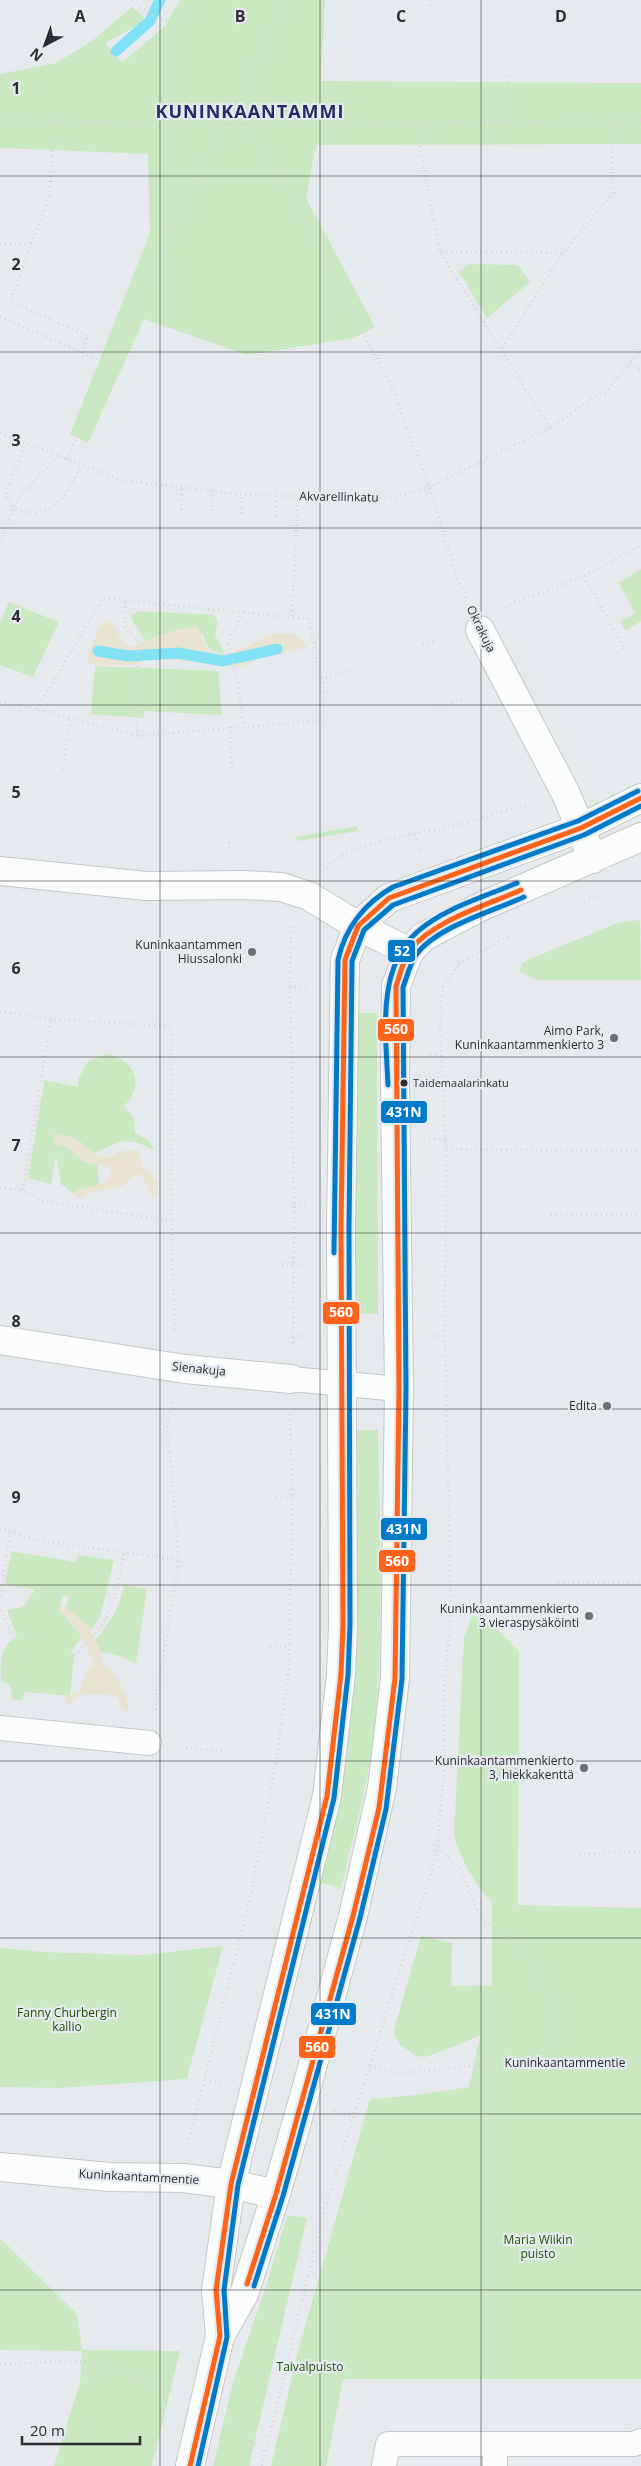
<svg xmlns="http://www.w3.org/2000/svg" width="641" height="2466" font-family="'Open Sans',sans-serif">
<rect width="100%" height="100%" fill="#e7eaed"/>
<!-- green -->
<path fill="#cae9c3" d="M180,0H325L321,81L641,83V144L316,145L306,198L375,327L354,338L247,355L144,319L88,443L70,434L150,233L148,154L0,148V74L56,63L92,41L132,7L144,17L140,24L105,43L122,63L165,26Z
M469,264L518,265L530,282L487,318L459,272Z
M641,569V621L626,631L620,622L635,613L619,583Z
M9,602L59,622L33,677L0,665V623Z
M138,611L213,615L218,620L215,635L225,654C210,651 207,649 203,634L160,635L146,642L132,620V615Z
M95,666L218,671L222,715L145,711L144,718L91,714Z
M357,826L358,831L297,841L296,837Z
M640,920L641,980H538L519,972L523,962L620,922Z
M355,1013H377L378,1314H354Z
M107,1054C136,1060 145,1085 124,1106L134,1118L135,1133L148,1140L155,1151C129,1136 119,1140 94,1154L82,1143L71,1137L58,1144C77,1148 74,1160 97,1164L99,1185L78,1190L74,1194L61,1184L56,1155L51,1184L28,1178L44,1080L78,1087L79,1077L89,1060Z
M355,1430H378C380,1529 384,1627 375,1725C369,1780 354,1835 341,1888L318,1882L338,1804L353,1697Z
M11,1551L76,1562L78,1555L114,1560L100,1617L91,1630L66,1606L69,1597L62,1596L60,1610L82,1637L71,1652L74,1655L70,1696L25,1692L22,1700L12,1699L10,1685L1,1680C0,1662 0,1646 17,1637L7,1610L23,1607L35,1590L5,1584Z
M124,1585L147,1589L136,1664L120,1656L100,1652L95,1640C110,1623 120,1607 124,1585Z
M472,1616L486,1618L519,1651L518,1905L641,1908V2379H343L326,2466H271L298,2351L369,2102L372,2099L415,2095L469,2087L480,2036L426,2057L416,2056L400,2045L395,2037L394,2030L421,1936L452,1943L451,1986L492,1985V1903C474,1883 461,1861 454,1835L464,1638Z
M223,1946L187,2079L61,2088L0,2087V1948L44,1952L142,1955Z
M287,2215L307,2218L249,2466H213L233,2382L267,2283Z
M0,2238L77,2314L82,2350L180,2351L152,2466H54L80,2382L82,2351L0,2350Z"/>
<!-- sand -->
<path fill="#e9e4d2" d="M107,620C118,626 119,642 130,647C154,640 172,627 197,627C203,634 203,646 210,651C227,663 254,640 271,635C278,633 287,634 294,633L308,647L258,659L242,667L152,658L132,665H95L86,661L99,627Z
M54,1134L71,1137L82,1143L94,1154L110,1158C118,1150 129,1149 140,1152L141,1165L158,1182V1192L153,1199L142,1175L137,1174L123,1186L92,1192L77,1199L74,1194L78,1190L108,1182C111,1176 113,1172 109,1166L83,1162L72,1149L53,1143Z
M61,1605L66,1606L91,1630L104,1664L114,1674L126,1695L129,1712L122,1710L117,1697C101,1694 79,1689 70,1705L66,1704V1696L79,1692L86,1672L94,1665L82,1637L60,1609Z"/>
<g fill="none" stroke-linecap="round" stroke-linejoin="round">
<!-- stream -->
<path stroke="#82e2f5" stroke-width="11" d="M116,51L150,21L160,0
M98,651L128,656L178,653L223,661L277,649"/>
<defs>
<path id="service" d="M291,1379L399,1389
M0,1728L149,1743
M495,2446V2466
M384,2466L388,2444H634L641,2441"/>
<path id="pedestrian" d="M0,1340L185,1369L291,1379"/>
<path id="minor" d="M480,630L566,794L593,859
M0,871L146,886L243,885L281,887L309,896L358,926L409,952"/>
<path id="tertiary" d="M0,2167L110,2177L183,2178L231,2184L276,2194
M220,2336L216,2290L231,2184L327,1796L341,1674L343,1625L341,1228L345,960L358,926L389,898L581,828L641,798
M190,2466L220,2336L244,2294L276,2194L306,2090L353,1916L382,1788L395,1678L399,1389L395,1085L396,986L409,952L423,937L478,908L641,837"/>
</defs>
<!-- service casing -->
<use href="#service" stroke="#c5c7c9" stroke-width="26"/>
<!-- pedestrian casing -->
<use href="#pedestrian" stroke="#c5c7c9" stroke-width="30"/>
<!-- minor casing -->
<use href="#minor" stroke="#c5c7c9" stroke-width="30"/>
<!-- tertiary casing -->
<use href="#tertiary" stroke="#c5c7c9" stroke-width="30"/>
<!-- path -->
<path stroke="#d5d6d7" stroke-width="3" stroke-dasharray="1 4" stroke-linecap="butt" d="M132,0C157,18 171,35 190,0
M429,6L433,0
M0,120L243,124L641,120
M53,121L50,194L10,301L88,336L81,353
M419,121L418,139L440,252L501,350
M509,122V73
M243,124L310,231L392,388L429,487L458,580L467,600
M0,244H31
M441,252L562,253
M0,317L112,365
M630,364L641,371
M550,428L501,350L563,253L613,193L612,122
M0,433L121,480L236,494L377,499L400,496L429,487L550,428L593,398L607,391L641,349
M57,456L18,499L14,508C21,509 31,514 37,513C61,509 73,483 81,465
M67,459L200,168L243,88L283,0
M181,510L182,488
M211,511L213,492
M242,513V495
M276,517L277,496
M0,543L14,508L5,496L25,444
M584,576L624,648L613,656
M506,608L514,603L584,576L641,545
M243,612L228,644L236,673L244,726
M292,616L298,497
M423,645L447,636
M321,679L356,668
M0,702L37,709L137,736L138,641L125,629V600
M437,708L464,699
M37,709L103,598L309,619L321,679L325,720L137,736
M230,727L232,776
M63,770L70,719
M415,834L421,851
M229,842L230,852
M327,868C350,839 429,834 464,823C487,817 509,810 531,803
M584,902L601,895
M291,927L290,987L294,1206L293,1345
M459,964L516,932
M290,987H309
M0,1011L51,1019L171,1026V1221L175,1333
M430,1055H441
M429,1139H446
M446,1149L641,1151
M0,1188L23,1190L44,1201L171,1221
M23,1190L51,1019
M294,1206L307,1205
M551,1215L641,1214
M277,1264L306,1265
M292,1336H306
M433,1336H445
M276,1498L292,1496
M0,1529L42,1541L179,1560
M558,1583L641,1582
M0,1601L10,1533
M0,1610L14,1639
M270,1647L289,1648
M74,1655C113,1621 115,1601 124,1553
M155,1710L179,1560L167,1421L174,1403
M181,1747L225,1752
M438,1847L463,1873L470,1895L484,1922L496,1928L523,1954L549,2007L562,2061
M579,1854L641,1852
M370,2067L403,2073L512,2062L641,2064
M205,2079L222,2083
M334,2111L355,2116
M188,2144L251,1894L277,1756L289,1669L292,1496L290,1414
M0,2364L86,2361L173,2390
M235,2428L265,2453
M262,2466L325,2207L436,1856L444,1771L445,1681L451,1614L445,1336L446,1149L440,1019L443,986L459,964L458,958"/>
<!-- service -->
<use href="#service" stroke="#fbfcfc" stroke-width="24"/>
<!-- pedestrian -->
<use href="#pedestrian" stroke="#fbfcfc" stroke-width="28"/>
<!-- minor -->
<use href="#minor" stroke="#fbfcfc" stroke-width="28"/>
<!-- tertiary -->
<use href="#tertiary" stroke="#fbfcfc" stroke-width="28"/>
<defs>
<path id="bus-1" d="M247,2284L276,2194L353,1916L379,1808L395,1678L399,1389L396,986C400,975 403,960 410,950C434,920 487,905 521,890
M190,2466L220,2336L216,2290L231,2184L327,1796L341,1674L343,1625L341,1228L345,960L358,926L389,898L581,828L641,798"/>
<path id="bus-2" d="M254,2286L283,2196L360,1918L386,1809L402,1679L406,1389L403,987C407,977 410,964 416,955C436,927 493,911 524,897
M198,2466L227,2337L224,2290L238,2185L334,1798L348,1675L350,1625L349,1228L352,961L364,930L393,905L584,835L641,806"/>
<path id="bus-3" d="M388,1085C386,1035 376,969 417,932C444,908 484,897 517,883
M334,1253L338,960C345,928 365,903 393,887L578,821L638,791"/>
</defs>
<!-- bus-1 casing -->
<use href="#bus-1" stroke="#e4eaf0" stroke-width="9"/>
<!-- bus-2 casing -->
<use href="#bus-2" stroke="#e4eaf0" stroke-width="9"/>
<!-- bus-3 casing -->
<use href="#bus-3" stroke="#e4eaf0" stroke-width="9"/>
<!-- bus-1 -->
<use href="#bus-1" stroke="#ff6319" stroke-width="5"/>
<!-- bus-2 -->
<use href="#bus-2" stroke="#007ac9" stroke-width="5"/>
<!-- bus-3 -->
<use href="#bus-3" stroke="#007ac9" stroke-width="5"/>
</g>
<!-- grid -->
<path fill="none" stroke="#2b2d2f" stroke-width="1" stroke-opacity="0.55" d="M160,0V2466M320,0V2466M481,0V2466M0,176H641M0,352H641M0,528H641M0,705H641M0,881H641M0,1057H641M0,1233H641M0,1409H641M0,1585H641M0,1761H641M0,1938H641M0,2114H641M0,2290H641"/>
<!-- markers -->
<g fill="#6d6f72" stroke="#e4eaf0" stroke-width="2">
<circle cx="252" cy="952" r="5"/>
<circle cx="614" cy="1038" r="5"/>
<circle cx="607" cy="1406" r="5"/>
<circle cx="589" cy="1616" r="5"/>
<circle cx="584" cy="1768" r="5"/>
</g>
<circle fill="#2b2d2f" stroke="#e4eaf0" stroke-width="2" cx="404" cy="1083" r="4.5"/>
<g text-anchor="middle" stroke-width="4.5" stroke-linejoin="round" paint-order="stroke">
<!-- bus labels -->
<g font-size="11" fill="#2b2d2f" stroke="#e4eaf0" text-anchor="start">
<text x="413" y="1087">Taidemaalarinkatu</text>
</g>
<!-- street labels -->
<g font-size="12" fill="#2b2d2f" stroke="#e4eaf0">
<text transform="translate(339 497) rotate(1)" y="4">Akvarellinkatu</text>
<text transform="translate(481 629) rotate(64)" y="4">Okrakuja</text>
<text transform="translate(199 1369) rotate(6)" y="4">Sienakuja</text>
<text x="565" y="2067">Kuninkaantammentie</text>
<text transform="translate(139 2177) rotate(3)" y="4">Kuninkaantammentie</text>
</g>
<!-- poi labels -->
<g font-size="12" fill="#2b2d2f" stroke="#e4eaf0" text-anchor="end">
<text x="242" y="949">Kuninkaantammen<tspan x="242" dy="14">Hiussalonki</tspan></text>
<text x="604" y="1035">Aimo Park,<tspan x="604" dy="14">Kuninkaantammenkierto 3</tspan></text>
<text x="597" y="1410">Edita</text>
<text x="579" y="1613">Kuninkaantammenkierto<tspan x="579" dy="14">3 vieraspysäköinti</tspan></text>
<text x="574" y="1765">Kuninkaantammenkierto<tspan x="574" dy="14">3, hiekkakenttä</tspan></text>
</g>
<!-- park labels -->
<g font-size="12" fill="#1d5300" stroke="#e4eaf0">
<text x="67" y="2017">Fanny Churbergin<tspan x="67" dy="14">kallio</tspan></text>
<text x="538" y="2244">Maria Wiikin<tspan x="538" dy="14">puisto</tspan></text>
<text x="310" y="2371">Taivalpuisto</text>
</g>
<!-- district labels -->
<g font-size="18" font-weight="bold" letter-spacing="1" fill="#262c65" stroke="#e4eaf0">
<text x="250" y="118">KUNINKAANTAMMI</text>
</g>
</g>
<g font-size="16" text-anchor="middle" font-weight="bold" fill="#2b2d2f" stroke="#e4eaf0" stroke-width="4.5" stroke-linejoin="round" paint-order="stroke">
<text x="80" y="22">A</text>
<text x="240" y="22">B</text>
<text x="401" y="22">C</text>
<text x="561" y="22">D</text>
<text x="16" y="94">1</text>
<text x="16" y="270">2</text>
<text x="16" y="446">3</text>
<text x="16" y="622">4</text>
<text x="16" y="798">5</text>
<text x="16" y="974">6</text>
<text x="16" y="1151">7</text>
<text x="16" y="1327">8</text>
<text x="16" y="1503">9</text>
</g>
<g stroke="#e4eaf0" stroke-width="2">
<rect x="387" y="939" width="29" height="24" rx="5" fill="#007ac9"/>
<rect x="377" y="1018" width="38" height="24" rx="5" fill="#ff6319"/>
<rect x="380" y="1100" width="48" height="24" rx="5" fill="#007ac9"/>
<rect x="322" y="1301" width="38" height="24" rx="5" fill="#ff6319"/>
<rect x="380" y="1517" width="48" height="24" rx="5" fill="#007ac9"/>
<rect x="378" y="1549" width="38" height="24" rx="5" fill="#ff6319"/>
<rect x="310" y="2002" width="47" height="24" rx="5" fill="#007ac9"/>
<rect x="298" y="2035" width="38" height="24" rx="5" fill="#ff6319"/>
</g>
<g font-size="14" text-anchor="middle" font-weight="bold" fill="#fff">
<text x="402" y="956">52</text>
<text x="396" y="1034">560</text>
<text x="404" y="1117">431N</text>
<text x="341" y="1317">560</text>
<text x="404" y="1534">431N</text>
<text x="397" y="1566">560</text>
<text x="333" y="2019">431N</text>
<text x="317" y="2052">560</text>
</g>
<!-- north arrow -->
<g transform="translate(45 45) rotate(221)" stroke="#e4eaf0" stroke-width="4" paint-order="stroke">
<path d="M0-4L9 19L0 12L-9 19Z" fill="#2b2d2f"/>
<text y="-8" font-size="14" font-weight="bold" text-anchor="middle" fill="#2b2d2f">N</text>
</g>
<!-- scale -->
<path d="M22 2436v8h118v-8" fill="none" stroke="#2b2d2f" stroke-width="2.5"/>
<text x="30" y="2436" font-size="15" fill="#2b2d2f" stroke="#e4eaf0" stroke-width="4" paint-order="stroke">20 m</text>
</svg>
